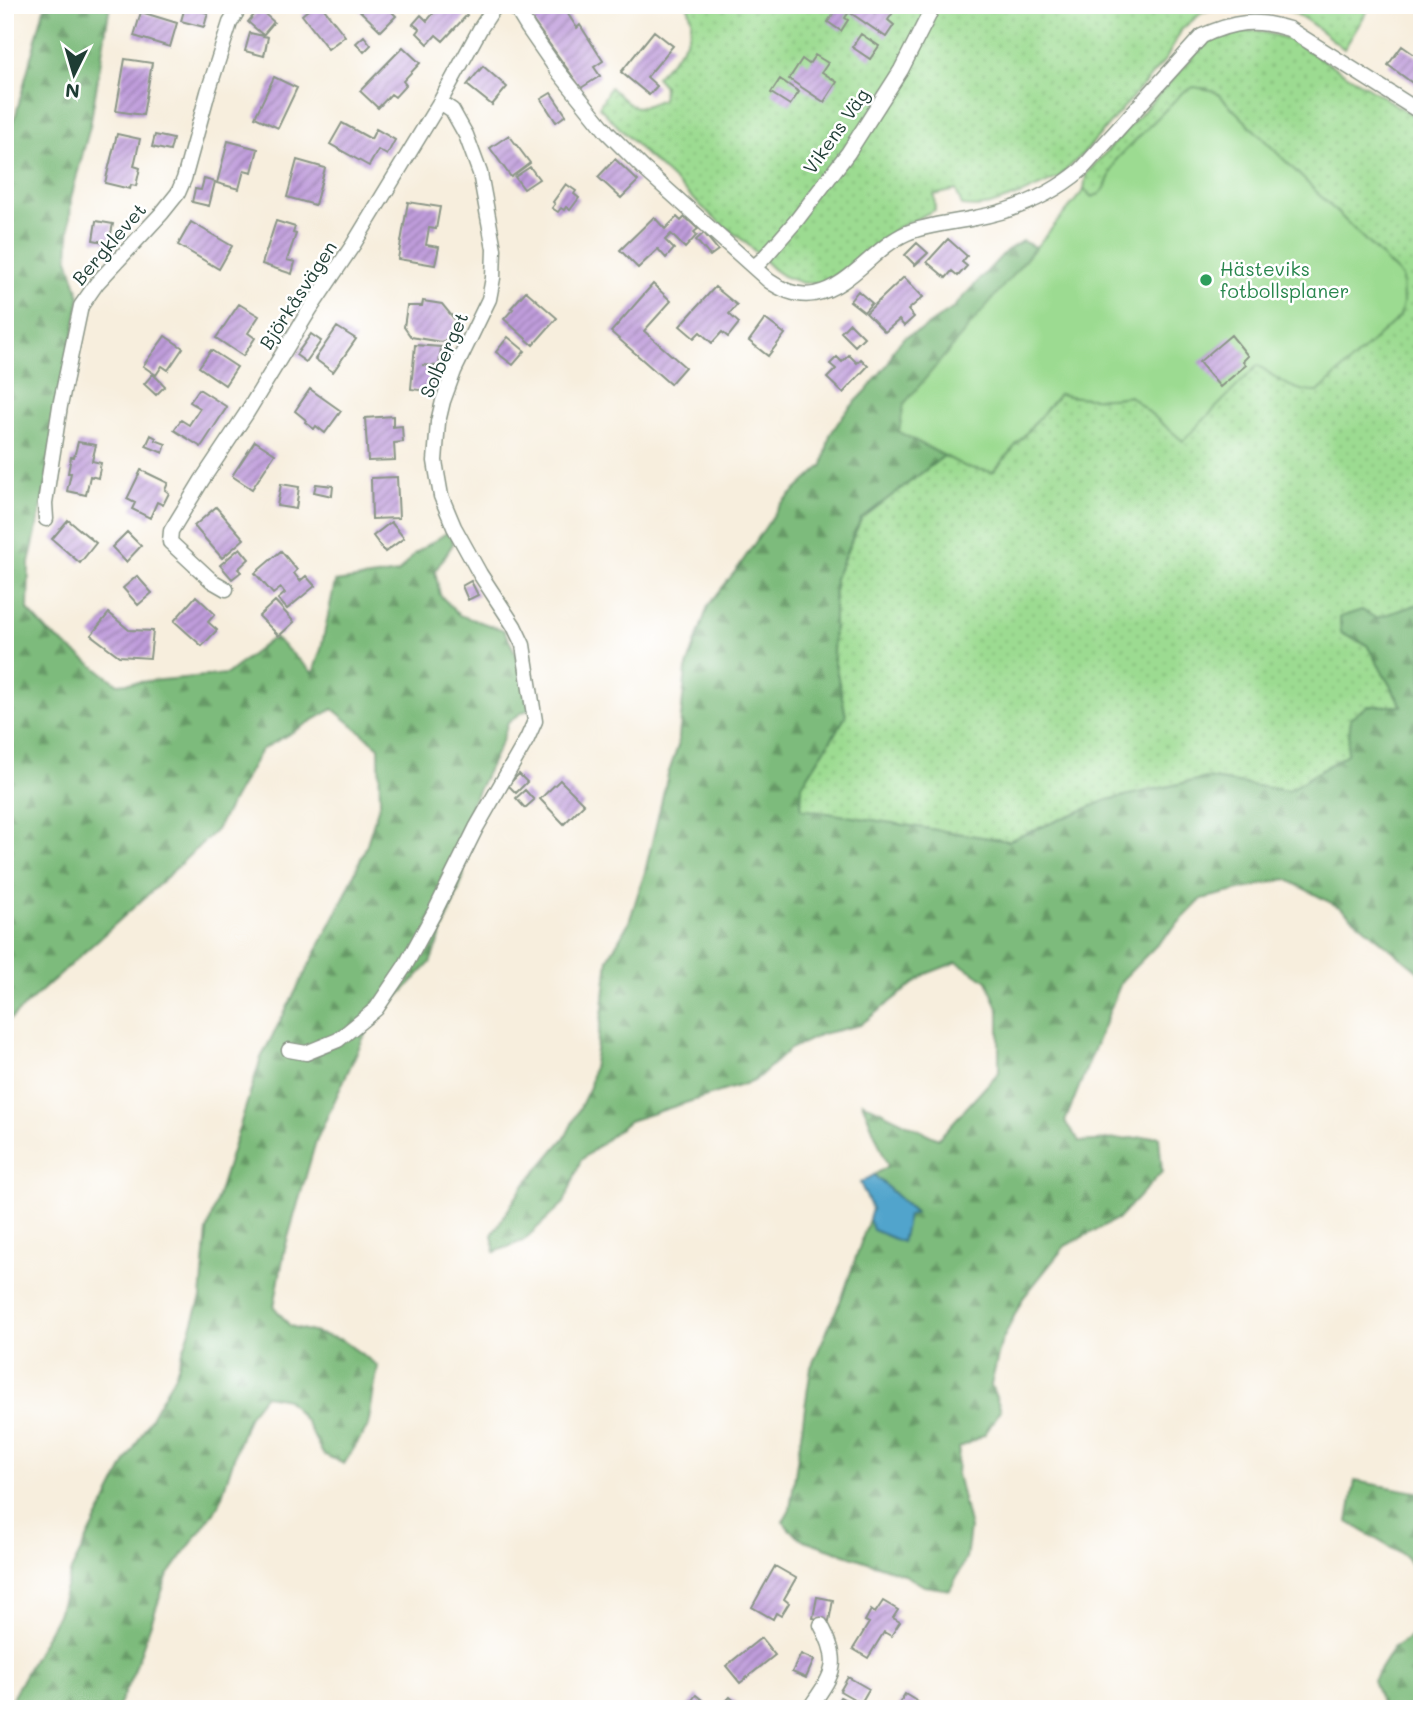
<svg xmlns="http://www.w3.org/2000/svg" width="1427" height="1714" font-family="Mali,sans-serif">
<defs>
<pattern id="grass-dots" width="8" height="8" patternUnits="userSpaceOnUse" patternTransform="scale(1.75)"><rect width="8" height="8" fill="#9cdb91"/><path d="M2 2h.1M6 6h.1" fill="none" stroke="#86bd7e" stroke-width="1.8" stroke-linecap="round"/></pattern>
<pattern id="forest-firs" width="22" height="20" patternUnits="userSpaceOnUse" patternTransform="scale(1.75)"><rect width="22" height="20" fill="#7dbb7b"/><path d="M5 1l3.5 6h-7zM16 11l3.5 6h-7z" fill="#696"/></pattern>
<pattern id="building-hatch" width="6" height="6" patternUnits="userSpaceOnUse" patternTransform="scale(1.75)"><rect width="6" height="6" fill="#bf9cdb"/><path d="M-1 1l2-2M0 6l6-6M5 7l2-2" fill="none" stroke="#9b80b2"/></pattern>
</defs>
<rect width="100%" height="100%" fill="#fff"/>
<filter id="ink" filterUnits="userSpaceOnUse"><feTurbulence type="fractalNoise" baseFrequency=".0143" numOctaves="2"/><feDisplacementMap in="SourceGraphic" scale="14" xChannelSelector="R" yChannelSelector="G"/><feConvolveMatrix kernelMatrix="1 2 1 2 8 2 1 2 1" color-interpolation-filters="sRGB"/></filter>
<filter id="wash" filterUnits="userSpaceOnUse"><feTurbulence type="fractalNoise" baseFrequency=".00686" numOctaves="4" result="noise"/><feDisplacementMap in="SourceGraphic" scale="28" xChannelSelector="R" yChannelSelector="G"/><feGaussianBlur stdDeviation="1.57" result="paint"/><feColorMatrix in="noise" values="0 0 0 0 0 0 0 0 0 0 0 0 0 0 0 0 0 1.4 0 .05"/><feComposite in="paint" operator="in"/></filter>
<g filter="url(#wash)">
<rect width="100%" height="100%" fill="#f7eedd"/>
<!-- grass -->
<path fill="url(#grass-dots)" stroke="#5e8c62" stroke-width="2" d="M687,5H1250L1219,8L1203,12L1182,29L1166,59L1083,154L1058,178L1022,194L990,205L976,207L962,206L956,190L934,195L935,210L895,229L846,269L820,283H802L783,276L773,269L745,242L714,218L642,151L599,107L610,87C633,108 633,113 662,99L664,86L656,77C674,57 702,34 687,5Z
M1268,5H1371L1344,49C1320,31 1298,8 1268,5Z
M1246,31H1259L1289,39L1422,121V603L1376,619L1362,610L1340,618L1341,633L1367,645L1402,706H1368L1347,754L1288,791L1206,778L1107,800L1008,841L800,809L802,785L846,716L833,654L835,578L861,519L944,456L967,467L993,472L1059,394C1083,399 1105,400 1130,396L1183,441L1258,364L1281,382L1402,277L1217,93C1205,86 1195,87 1183,92L1116,160L1105,188L1100,194L1092,197L1084,190L1086,174L1201,48C1215,36 1228,33 1246,31Z"/>
<!-- forest -->
<path fill="url(#forest-firs)" stroke="#4e7c58" stroke-width="2" d="M47,5H110L90,126L71,198L68,258L80,297L45,491L29,563L28,610L48,632L118,684L227,674L274,637L313,673L321,649L335,582L398,573L414,554L451,530L453,544L435,571L440,595L459,615L504,630L516,654L530,709L521,713L508,723L502,741L471,805L463,879L430,963L367,1030L316,1141L285,1248L274,1307L290,1326L342,1340L378,1366L368,1426L344,1464L323,1454L306,1422L287,1399L265,1395L249,1415L238,1445L219,1505L167,1577L134,1672L117,1709H6L58,1614L71,1571L125,1464L175,1375L201,1298L207,1231L261,1058L344,898L366,847L380,802L379,747L333,709L261,750L216,830L154,889L5,1024V137L16,114L44,9Z
M1022,241L1035,247L1007,283L899,432L944,456L861,519L835,578L833,654L846,716L802,785L801,809L1008,841L1107,800L1206,778L1288,791L1347,754L1351,717L1368,706H1402L1367,645L1341,633L1340,617L1362,610L1376,618L1422,603V975L1341,908L1286,879L1202,899L1122,980L1065,1122L1080,1142L1159,1136L1162,1172L1119,1218L1065,1246L1023,1298L1001,1343L991,1385L1001,1410L985,1434L959,1448L957,1474L970,1528L966,1559L950,1590L924,1586L903,1574L804,1540L789,1529L783,1521L790,1509L811,1367L843,1295L869,1219L874,1230L902,1241L908,1215L915,1212L874,1175L888,1166L862,1102L938,1139L999,1072V1011L987,981L957,962L926,974L860,1025L822,1034L790,1049L754,1081L629,1121L581,1160L564,1203L523,1241L495,1252L492,1235L522,1188L566,1136L590,1087L603,1008L608,959L629,922L645,872L668,774L678,746L686,670L708,606L740,565L781,504L823,465L830,435L844,414L866,391L889,362L893,351L904,337L921,330L952,309L1006,251Z
M1355,1481L1422,1493V1581L1406,1557L1348,1522Z
M1422,1629V1709H1383L1373,1680L1393,1648Z"/>
<!-- garden -->
<path fill="#9cdb91" stroke="#5e8c62" stroke-width="2" d="M1194,87L1211,90L1217,93L1402,277L1403,303L1400,316L1318,392C1294,393 1276,378 1258,365L1183,441L1130,396C1105,400 1083,399 1059,394L993,472L966,467L899,432L904,404L1084,190L1092,197L1100,194L1105,188L1116,160L1183,92Z"/>
<!-- water -->
<path fill="#51a4cc" stroke="#387080" stroke-width="2" d="M874,1175L915,1213L908,1215L902,1242L873,1230L869,1219L872,1209L860,1183Z"/>
<g id="blocks">
<!-- building -->
<path fill="url(#building-hatch)" d="M314,5H321L345,36L328,49L302,15Z
M354,5H385L396,16L381,31Z
M440,5H455L467,15L443,41L436,35L428,44L417,33L420,29L413,24L421,15L427,21Z
M525,5H562L577,28L580,25L603,61L594,67L600,76L581,88L523,7Z
M838,5H864L875,13L881,5H885L894,11L888,20L894,25L886,37L849,12L845,18L848,20L841,31L828,22Z
M185,7L208,13L204,27L181,21Z
M259,9L274,22L263,35L248,22Z
M141,12L177,23L170,47L134,36Z
M654,31L673,46L647,77L657,86L649,95L621,72Z
M250,33L268,37L264,56L245,51Z
M861,34L879,46L870,59L852,47Z
M364,36L371,45L364,52L356,43Z
M1402,46L1422,60V90L1388,65Z
M403,47L420,63L403,81L406,85L395,97L391,94L378,108L360,91Z
M815,55L828,63L822,72L837,82L824,102L789,79L802,59L809,64Z
M125,59L152,63L143,115L116,111Z
M483,66L507,87L492,105L467,85Z
M274,77L297,88L278,128L255,117Z
M780,79L799,92L790,105L771,93Z
M551,93L566,115L556,122L541,99Z
M342,123L371,139L376,129L395,140L387,155L378,150L369,166L330,144Z
M117,134L140,139L134,166L140,168L136,186L131,185L130,189L105,183Z
M155,135L173,139L170,151L152,147Z
M509,135L530,163L511,177L490,148Z
M228,141L258,149L252,172L244,170L239,189L217,183Z
M615,159L638,181L621,198L598,177Z
M297,160L325,168L315,205L287,197Z
M530,167L539,179L524,189L515,177Z
M204,179L215,182L209,206L192,202L195,189L201,190Z
M566,184L576,191L574,194L579,198L570,210L566,207L564,210L561,208L558,212L552,208L555,204L553,202Z
M408,202L440,207L436,229L429,228L426,245L439,247L435,265L398,259Z
M654,217L665,229L677,217L681,221L685,217L698,229L694,232L697,235L685,248L671,234L665,240L674,249L666,258L658,249L638,268L620,250Z
M96,221L113,224L109,243L93,240Z
M276,221L295,227L293,233L296,234L287,260L295,262L292,274L262,264Z
M191,222L232,246L219,269L178,245Z
M704,233L718,250L710,256L696,240Z
M948,239L967,256L962,262L967,266L958,276L952,271L946,278L927,262Z
M917,243L928,253L915,265L905,255Z
M904,277L923,297L908,310L914,317L904,326L899,320L885,332L866,313Z
M653,284L671,301L644,331L685,367L670,384L611,332Z
M715,287L737,305L729,314L739,323L728,337L722,332L712,343L700,332L694,338L680,326Z
M526,291L557,318L533,345L504,319L513,309L511,308Z
M858,291L872,303L864,312L850,301Z
M423,301L442,304L456,321L455,333L442,342L411,337L404,327L407,306H422Z
M239,304L259,316L248,333L255,338L243,356L216,338Z
M765,319L785,334L768,356L749,341Z
M850,323L864,337L855,346L841,332Z
M337,327L356,339L333,372L315,359Z
M311,334L321,341L306,362L296,355Z
M1231,335L1248,356L1243,361L1246,365L1220,387L1199,362Z
M165,336L183,348L168,370L162,366L156,375L143,366Z
M508,337L525,351L513,365L496,352Z
M415,345L441,347L439,366L422,365L437,367L434,392L411,389Z
M211,350L237,367L225,385L199,367Z
M849,355L857,363L861,359L868,366L843,393L827,378L836,369L830,364L837,357L842,362Z
M153,374L165,386L156,395L144,384Z
M199,389L227,407L201,447L174,430L181,420L189,425L200,408L190,402Z
M310,389L341,411L325,433L316,426L314,429L305,422L306,420L295,411Z
M393,416V427L402,426L403,442L394,443L395,460L368,461L365,418Z
M151,435L156,438L155,440L166,444L163,453L146,446Z
M255,441L275,454L252,489L232,476Z
M78,442L96,445L92,461L101,463L98,478L90,476L86,495L67,491L71,473H68L71,457H74Z
M141,470L168,483L165,490L169,493L163,505L157,502L150,518L132,509L135,503L127,499Z
M397,477L399,518L372,519L371,478Z
M281,484L299,487L296,509L277,506Z
M316,484L333,486L332,496L314,492Z
M216,507L244,539L222,558L194,526Z
M68,520L96,543L80,563L52,539Z
M391,522L404,538L385,552L373,536Z
M127,532L141,546L126,562L112,547Z
M240,548L249,559L238,569L241,572L232,579L220,565Z
M281,551L297,570L294,573L300,581L306,576L315,586L287,609L278,599L285,593L281,588L273,594L255,573Z
M137,576L152,593L138,605L123,588Z
M471,581L478,595L468,600L462,586Z
M196,596L215,614L208,622L217,630L202,646L174,621Z
M275,601L294,622L279,636L259,616Z
M109,613L129,630L153,631L150,658L119,656L91,635Z
M519,774L527,782L516,793L508,785Z
M560,780L584,804L564,824L540,799Z
M525,790L534,800L525,808L516,798Z
M775,1566L796,1578L784,1599L789,1603L781,1616L776,1613L773,1619L752,1607Z
M817,1597L833,1600L829,1621L813,1618Z
M883,1601L898,1610L893,1618L900,1622L891,1636L884,1632L868,1658L853,1649L869,1623L865,1621L871,1610L875,1613Z
M761,1638L775,1655L740,1683L726,1666Z
M801,1654L814,1660L806,1678L792,1672Z
M848,1677L869,1689L861,1703L840,1691Z
M905,1694L918,1702L914,1709H896Z
M696,1695L707,1704L704,1709H685Z
M730,1697L744,1709H719Z
M840,1697L862,1709H834Z"/>
</g>
</g>
<g filter="url(#ink)">
<use href="#blocks" fill-opacity="0" stroke="#8b9688" stroke-width="2"/>
<g fill="none" stroke-linecap="round" stroke-linejoin="round">
<defs>
<path id="street" d="M514,5L528,28L557,70L607,132L643,168L769,281C782,290 797,297 814,294C852,286 873,248 907,233C928,224 952,223 975,218C1013,211 1051,195 1081,170L1202,36C1233,22 1255,18 1289,29L1422,113
M754,267L762,260L796,221L848,153L901,70L934,5
M46,519L45,503L60,406L81,306L97,283L162,213L178,193L184,179L208,92L230,23L241,5
M226,589L212,581L170,542L171,531L202,480L246,414L310,309L353,245L440,102L480,29L491,12L497,5
M289,1050L306,1053L338,1040L376,1009L405,966L435,911L476,828L527,739L535,721L523,645L514,626L480,574L454,527L441,496L437,473L435,461L438,422L443,401L454,371L489,299L493,278L494,249L480,173L466,135L452,110L440,102
M809,1709C832,1675 843,1665 821,1625"/>
</defs>
<!-- street casing -->
<use href="#street" stroke="#8b9688" stroke-width="17"/>
<!-- street -->
<use href="#street" stroke="#fff" stroke-width="14"/>
</g>
</g>
<!-- markers -->
<circle fill="#2e9e5b" stroke="#fff" stroke-width="2.5" cx="1206" cy="280" r="7"/>
<g text-anchor="middle" stroke-width="5" stroke-linejoin="round" paint-order="stroke">
<!-- street labels -->
<g font-size="19" fill="#1f3d34" stroke="#fff">
<text transform="translate(836 131) rotate(-55)" y="7">Vikens Väg</text>
<text transform="translate(109 244) rotate(-49)" y="7">Bergklevet</text>
<text transform="translate(298 295) rotate(-57)" y="7">Björkåsvägen</text>
<text transform="translate(444 355) rotate(-66)" y="7">Solberget</text>
</g>
<!-- leisure labels -->
<g font-size="19" fill="#27864d" stroke="#fff" text-anchor="start">
<text x="1220" y="276">Hästeviks<tspan x="1220" dy="22">fotbollsplaner</tspan></text>
</g>
</g>
<!-- margin -->
<rect width="1427" height="1714" fill="none" stroke="#fff" stroke-width="28"/>
<!-- north arrow -->
<g transform="translate(74 74) rotate(185)" stroke="#ffffff" stroke-width="5" paint-order="stroke">
<path d="M0-5L12 26L0 18L-12 26Z" fill="#1f3d34"/>
<text y="-10" font-size="19" font-weight="bold" text-anchor="middle" fill="#1f3d34">N</text>
</g>
</svg>
